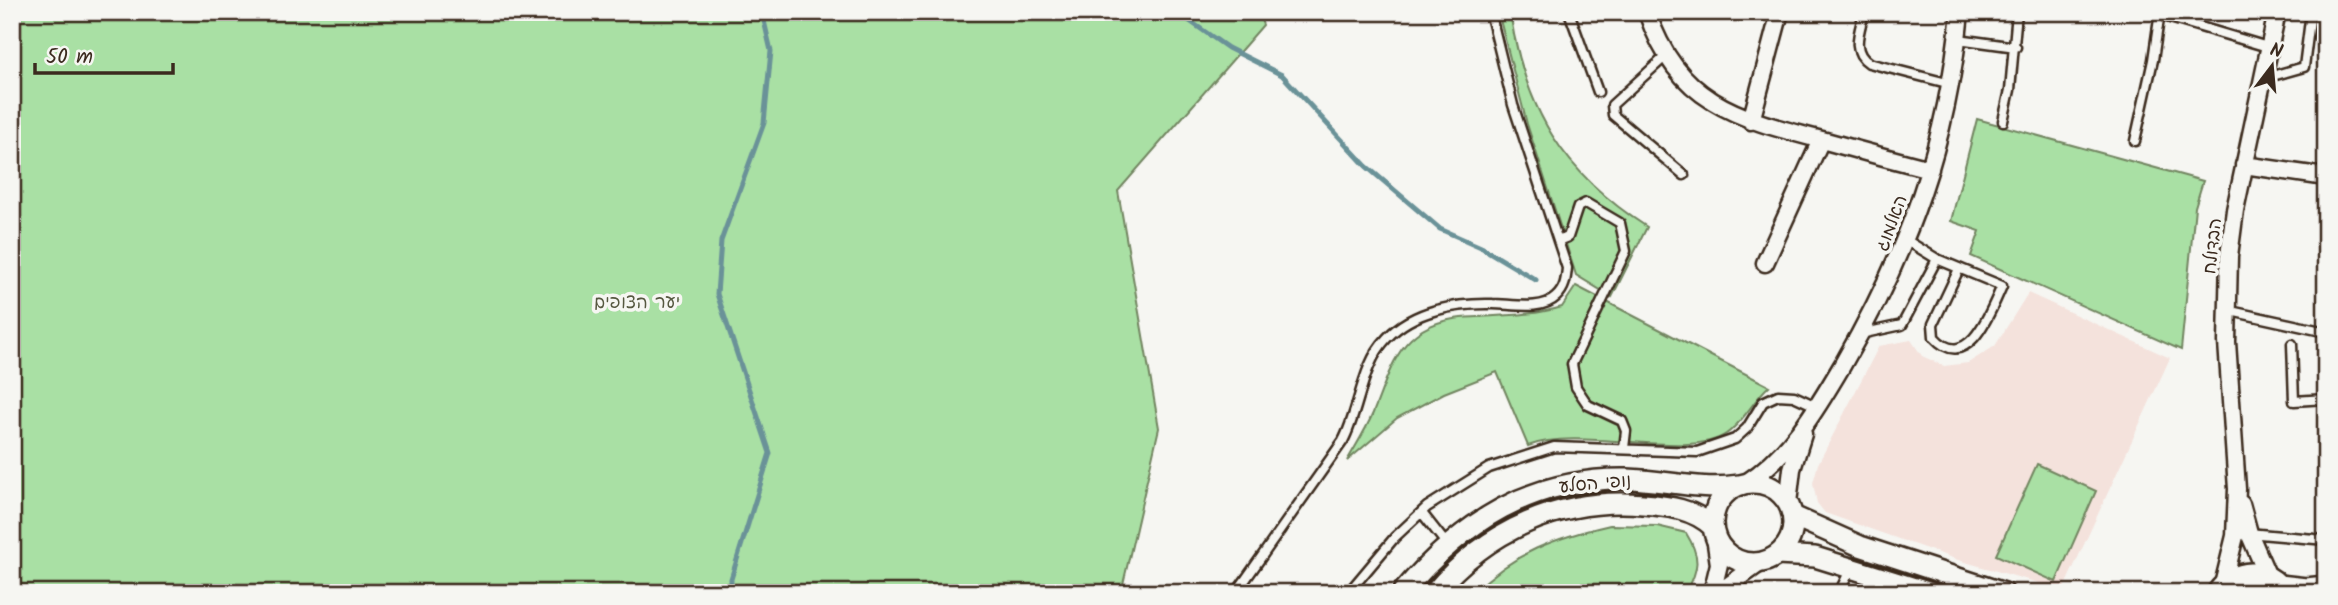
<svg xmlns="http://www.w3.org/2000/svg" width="2338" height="605" font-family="Kalam,'Playpen Sans Hebrew',sans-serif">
<rect width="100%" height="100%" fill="#f6f6f2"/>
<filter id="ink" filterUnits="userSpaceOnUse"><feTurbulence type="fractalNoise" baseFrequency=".0143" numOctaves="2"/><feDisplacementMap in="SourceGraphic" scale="14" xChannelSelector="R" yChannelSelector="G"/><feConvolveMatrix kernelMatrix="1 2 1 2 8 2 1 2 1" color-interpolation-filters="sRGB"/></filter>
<g filter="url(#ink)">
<!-- built -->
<path fill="#f4e2dc" d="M2028,293L2170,358L2063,590L1958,560L1825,513L1817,503L1813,483L1818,464L1879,346L1911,340L1922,356L1944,366L1968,363L1995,346Z"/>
<!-- green -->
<path fill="#a9e0a4" stroke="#728561" stroke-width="2" d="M12,12H1258L1263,25L1118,191L1159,428L1121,593H12Z
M1498,12H1510C1525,110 1563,173 1647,227L1612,297L1576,275L1527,124Z
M1977,119L2203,181L2195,207L2181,350L1971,256L1980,231L1951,221Z
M1576,286L1769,386C1754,399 1743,423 1726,434C1688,460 1581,426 1528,446L1497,372L1444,393L1397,418L1347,461C1356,445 1366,430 1373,413C1392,366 1400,324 1461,318C1495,315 1529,317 1562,307Z
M2037,464L2096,491L2056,582L1996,555Z
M1610,525L1657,526L1686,533C1701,557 1699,569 1686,593H1473C1515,552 1554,538 1610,525Z"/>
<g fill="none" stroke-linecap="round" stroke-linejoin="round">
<!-- stream -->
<path stroke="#6a9298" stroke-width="5" d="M1177,12L1228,48L1282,75L1366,166L1440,229L1481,247L1536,280
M731,593V579L770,453L717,294L721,241L764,123L771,51L762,12"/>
<defs>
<path id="service" d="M1569,12L1598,92
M1864,12C1860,31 1850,51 1869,63L1951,84
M2160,15L2271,48
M1958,39L2016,47
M1667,55L1612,105L1613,115L1684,175
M2265,78L2304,67L2311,12
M2003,121L2010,90L2017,12
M2135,141L2153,60L2160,12
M1558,241L1568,237L1578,207L1586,203L1620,223L1626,251L1572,364L1576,387L1588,405L1622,421L1626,431L1624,448
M1937,259L2002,286C1992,308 1968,375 1934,337L1933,324L1959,269
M2226,310L2326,332
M1860,334L1902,325L1937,259L1906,240
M2292,344L2294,401L2326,399
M1422,513L1448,546
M2248,533L2326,540
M1236,593L1343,441C1360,409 1361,365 1387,338C1413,310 1457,303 1493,304C1511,304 1542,311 1556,297C1565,289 1566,279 1567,268L1513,105L1490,12
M1348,593L1395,537L1427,507L1489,468L1554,447L1697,452L1735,439L1747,428L1763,402L1778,395L1794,396L1818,407
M1839,593L1850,570"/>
<path id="minor" d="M1647,12C1678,104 1738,118 1822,140C1858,150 1894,160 1930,169
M1751,121L1780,12
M2244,165L2326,177
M1765,263L1821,140
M1746,483C1791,453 1816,410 1843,364C1908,251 1948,143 1960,12
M1788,503L1792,469L1803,434
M2241,504L2249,533L2269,579
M2222,589L2235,536L2237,489L2227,342L2229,256L2235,210L2277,12
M1712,593L1719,564L1715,537
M1718,593L1760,563"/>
<path id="tertiary" d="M1713 523a40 40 0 1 1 80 0a40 40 0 1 1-80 0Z
M1793,516L1860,546L2004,593
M1777,555L1815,557L1931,593
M1402,593C1463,521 1532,477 1628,479C1666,480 1701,491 1739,485
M1434,593C1487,530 1561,497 1643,504C1669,506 1694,509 1713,527"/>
<path id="secondary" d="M2279,587L2306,590L2326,588
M2219,593C2235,570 2268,568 2282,593"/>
</defs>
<!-- service casing -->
<use href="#service" stroke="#3b2a1e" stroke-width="13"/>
<!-- minor casing -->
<use href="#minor" stroke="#3b2a1e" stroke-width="21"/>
<!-- tertiary casing -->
<use href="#tertiary" stroke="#3b2a1e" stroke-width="24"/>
<!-- secondary casing -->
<use href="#secondary" stroke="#3b2a1e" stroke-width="28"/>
<!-- service -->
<use href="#service" stroke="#f6f6f2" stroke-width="8"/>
<!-- minor -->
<use href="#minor" stroke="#f6f6f2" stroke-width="16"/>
<!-- tertiary -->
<use href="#tertiary" stroke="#f6f6f2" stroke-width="19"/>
<!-- secondary -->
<use href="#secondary" stroke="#f6f6f2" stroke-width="23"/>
</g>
</g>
<g text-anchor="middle" stroke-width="7" stroke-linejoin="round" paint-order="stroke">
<!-- street labels -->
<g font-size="18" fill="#3b2a1e" stroke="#f6f6f2">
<text transform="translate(1891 223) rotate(-69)" y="6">האלמוג</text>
<text transform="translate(2212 246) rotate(-84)" y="6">הבדולח</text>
<text transform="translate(1595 483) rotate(-5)" y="6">נופי הסלע</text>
</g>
<!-- park labels -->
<g font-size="18" fill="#565840" stroke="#f6f6f2">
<text x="637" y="308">יער הצופים</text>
</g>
</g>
<!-- margin -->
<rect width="2338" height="605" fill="none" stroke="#f6f6f2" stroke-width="42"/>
<rect x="21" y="21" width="2296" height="563" fill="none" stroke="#3b2a1e" stroke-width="2.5" filter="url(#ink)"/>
<!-- north arrow -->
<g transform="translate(2272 66) rotate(16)" stroke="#f6f6f2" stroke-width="5" paint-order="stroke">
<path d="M0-5L12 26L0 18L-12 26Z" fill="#3b2a1e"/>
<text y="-10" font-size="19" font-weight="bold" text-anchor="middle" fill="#3b2a1e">N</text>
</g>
<!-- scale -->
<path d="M35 63v10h138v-10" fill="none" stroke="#3b2a1e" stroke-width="3.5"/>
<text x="46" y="63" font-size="21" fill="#3b2a1e" stroke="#f6f6f2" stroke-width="5" paint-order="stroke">50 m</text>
</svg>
